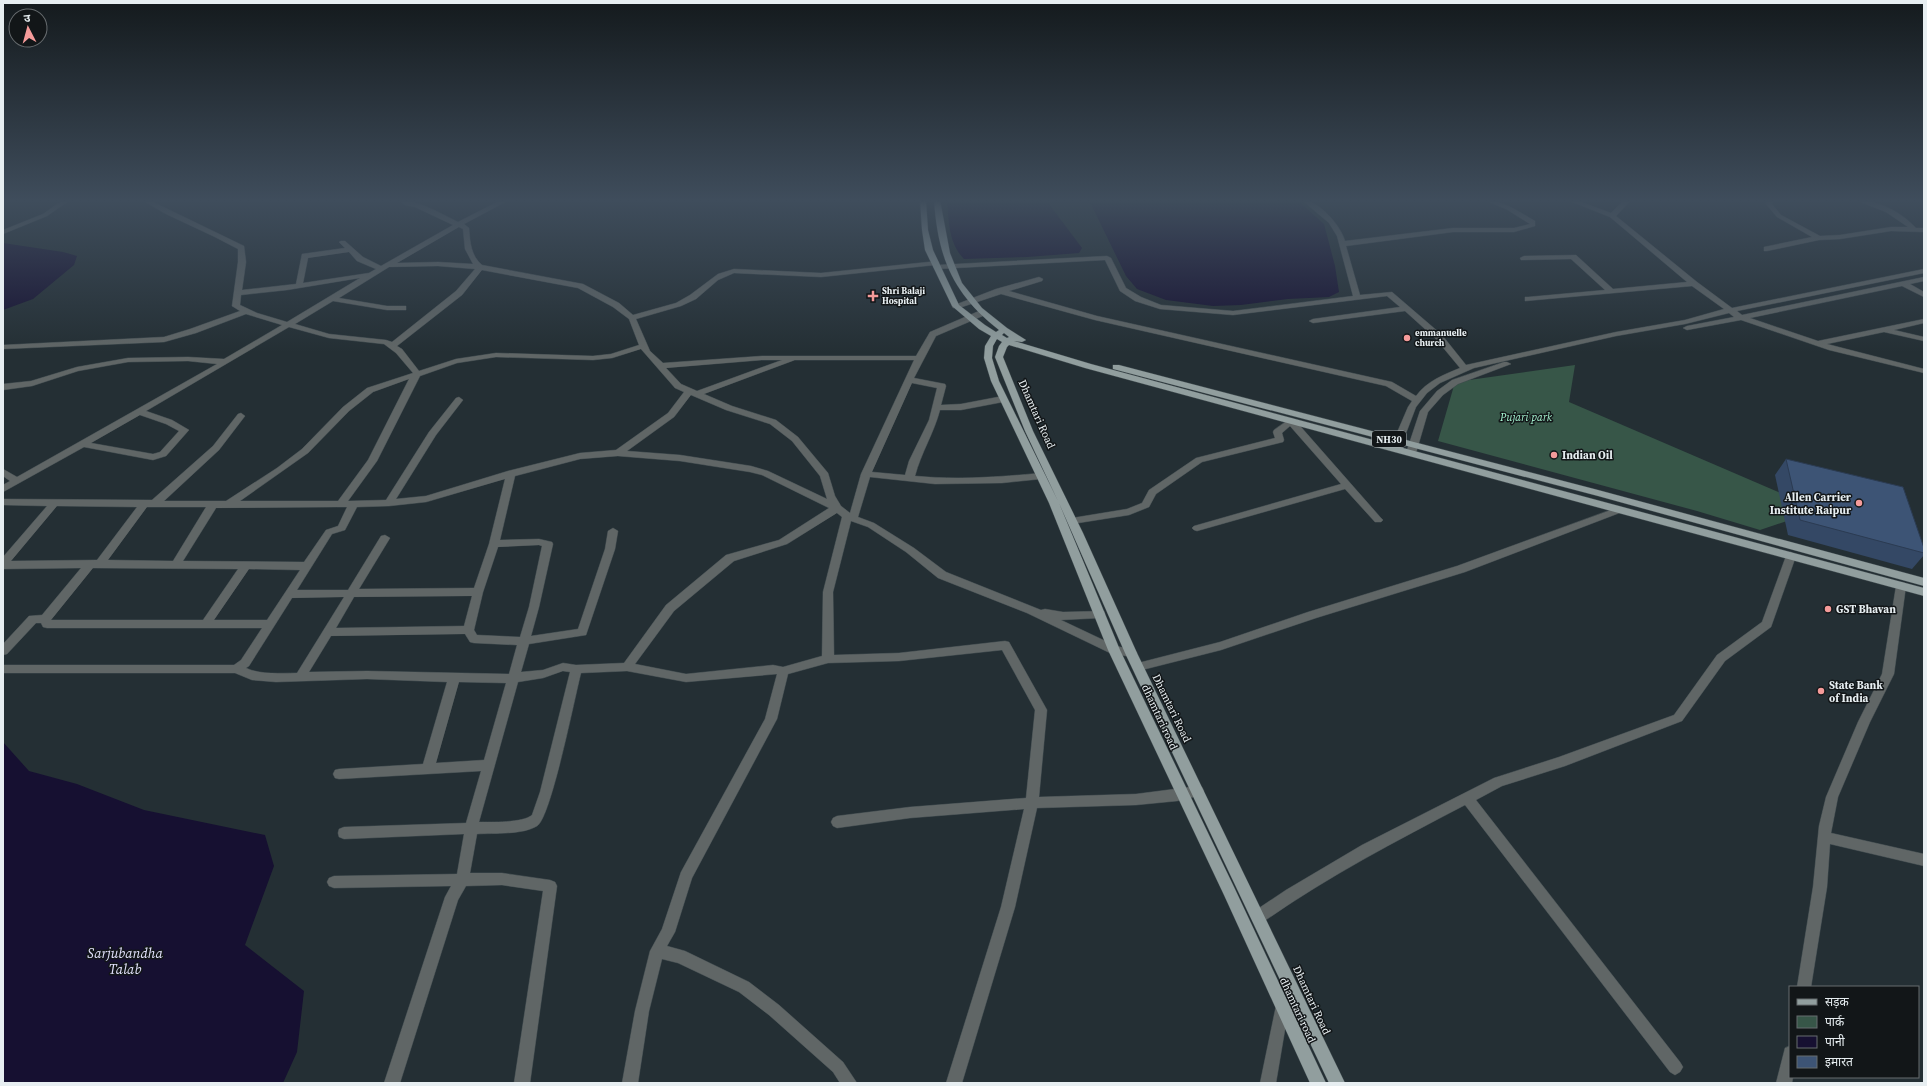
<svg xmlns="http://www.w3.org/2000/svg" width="1927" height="1086" font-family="'Source Serif 4','Noto Sans Devanagari',serif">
<rect width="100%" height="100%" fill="#242f34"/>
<!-- green -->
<path fill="#375648" d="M1575,365L1569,402L1820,510L1760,530L1697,511L1438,441L1455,382Z"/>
<!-- water -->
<path fill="#161031" d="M947,200H1046L1082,248L1079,253L1027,257L964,259C948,242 949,221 947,200Z
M1089,200H1297L1324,224L1335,266L1339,292L1329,297L1288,299L1241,305L1213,306L1166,300L1137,289L1126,276Z
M3,243L63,252L77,256L74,265L33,299L3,310Z
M3,742L29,771L77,784L144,810L265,835L274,866L245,945L304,991L297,1052L283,1083H3Z"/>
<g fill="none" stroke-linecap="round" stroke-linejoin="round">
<defs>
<path id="minor" d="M63,200H70L47,216L3,234V230L43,214Z
M142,200H149L244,246L246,262L242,290L296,284L302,254L345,248L339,242L341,241H345L363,257L381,266L453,225L415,207L405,205L398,200C418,200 440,213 458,222L501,200H509L464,224L469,228C470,242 471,256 482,265L583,284L619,303L633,315L676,303L690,295L718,274L734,269L821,273L938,261L939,263L935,265L821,277L734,273L718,280L696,299L681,306L636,319L650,351L663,363L762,356H916L930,332L979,311H985V315L936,336L914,378L945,384L946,386L941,405L961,404L1003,396L1007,399L1003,402L961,410H940C934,433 921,453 915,476C957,480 999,477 1041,473L1046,476L1041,479L1002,483L935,484L870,477L858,517L874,523L914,548L946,572L1041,610L1045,609L1063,612L1104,611L1105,614L1104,617L1100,618L1061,620L1116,646L1135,650L1137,653L1135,656L1131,657L1110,653L1027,613L938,578L906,552L868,527L851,521L833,592L834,655L899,653L1005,641L1009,642L1047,710L1039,797L1136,794L1198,786L1202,787L1204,791L1202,795L1177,801L1136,805L1037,808L1015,907L962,1083H946L1001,907L1024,809L910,818L837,828L833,826L831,822L833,818L837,816L910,807L1026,798L1035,710L1002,650L899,661L828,663L788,674L777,719L692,878L675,932L667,946L685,951L749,982L779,1005L843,1062L857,1083H840L833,1072L769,1015L739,992L678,963L662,959L649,1011L638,1083H622L635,1011L650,951L662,929L681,872L765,719L777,674L686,682L627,671L581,673C575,696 551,818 537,826C523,835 493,833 477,834L470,873H502L550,880L555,882L557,886L530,1083H514L543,891L502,885L466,886L458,900L400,1083H384L445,897L451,886L334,888L329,886L327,882L329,878L334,876L457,874L464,834L344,839L339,837L338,833L339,829L344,827L466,823L481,771L339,779L335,778L333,774L335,770L339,769L423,764L447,682L367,679L276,682L252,680L235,673H3V665H234L241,660L262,628H47L43,627L41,623H36L7,654L3,655V644L29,616L42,615L81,568L3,569V557L47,506L3,505V499L152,500L213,446L238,414L241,413L245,416L219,450L164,501H226L277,468L302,449L343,407L367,388L413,373L396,353L384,344L329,338L289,327L146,411L172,420L189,430L166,456L153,460L84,447L3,492V485L10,481L3,476V469L17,477L217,364L188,361L128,362L78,371L32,386L3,390V384L31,381L77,367L128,358L188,357L224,359L282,325L246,314L196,333L164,342L3,349V345L164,337L190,329L240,311L232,306L238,262V249L215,237L166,214ZM459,227L463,229L465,249L473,264L438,262L397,263ZM349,252L357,261L376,269L369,273L303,283L308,258ZM438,266L475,269L456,291L392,342L386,340L329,334L295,324L333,301L387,310H406V306H387L339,298L389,267ZM482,270L578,288L613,307L629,319L639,345L611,354L593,356L496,353L456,359L419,371L402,349L397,346L462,295ZM360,278L287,322L257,313L240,305L241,295L287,290ZM641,349L675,388L684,392L668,413L616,450L580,453L508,471L426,496L396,499L436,435L463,400L459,397L456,398L429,432L386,500L348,501L377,461L420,376L457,363L496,357L593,360L612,358ZM762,360H782L697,391L681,384L666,368ZM795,360H914L861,474L850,513L841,506L835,496L828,473L798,437L776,420L732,406L704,394ZM409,379L368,460L338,501H240L308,453L349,411L373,392ZM912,383L937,388L929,420L909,461L905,475L872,472ZM691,395L726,410L770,424L792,441L820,476L827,499L768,471L751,466L680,455L627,451L674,417ZM140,415L166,424L179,431L160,452L153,454L91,443ZM618,456L680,461L750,472L762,475L829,508L779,540L726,555L666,605L624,663L576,665L563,663L543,670L521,672L529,644L586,635L615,549L618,531L613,528L608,531L605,549L578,629L531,636L539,607L553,544L552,542L539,539L500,540L515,476L580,459ZM505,479L489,544L474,588L359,589L390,538L385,535L381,536L348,590H297L332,534L345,530L357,507L389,506L426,502ZM57,506L137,507L97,560L11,561ZM147,507H206L173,561L108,560ZM337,507H347L338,526L326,530L304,562L183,561L216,508ZM837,513L842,517L823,592L822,656L783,667L773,665L686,674L635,664L674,611L734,561L787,544ZM539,545L542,546L529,607L520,637L477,635L474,630L483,592L498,547ZM93,568L238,569L203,620H51ZM249,569L300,570L267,620H214ZM472,596L464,626L336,628L354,597ZM344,597L297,673C280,673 261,675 246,668L249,666L292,598ZM465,634L470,642L474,643L517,645L509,674L367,671L309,672L331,636ZM563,671L570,672L540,792L532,815C523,823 491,822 479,822L518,682L543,678ZM459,682L506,683L484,760L436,763Z
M1302,200C1319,200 1341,226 1345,241L1453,228H1514L1530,224L1506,209L1484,200C1503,200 1519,212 1535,221V226L1514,232H1453L1346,246L1360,295L1392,292L1442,335L1466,365L1616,332L1685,320L1724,309L1692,286L1525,301V297H1528L1605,290L1571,259L1521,260L1520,258L1524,256L1576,255L1613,289L1687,282L1610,217L1567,200H1576L1611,213L1624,200H1631L1616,216L1697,282L1732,308L1924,269V273L1737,311L1742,315L1924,277V281L1910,284L1924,292V297L1902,286L1750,318L1818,341L1924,319V323L1894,330L1924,337V341L1884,332L1827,344L1924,369V373L1829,350L1741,320L1687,330L1683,328L1687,326L1734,317L1729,313L1685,324L1616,336L1474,368L1440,383L1427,393L1416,407L1400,449L1395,452L1390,449L1408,407L1412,401L1386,386L1095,320L1001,294L959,308H953L952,306L996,289L1039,277L1043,279L1042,281L1009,291L1097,316L1392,382L1416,396C1427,381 1443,375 1460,368L1436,339L1405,311L1313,323L1309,321L1313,319L1400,307L1387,296L1233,315L1160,309L1135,301L1120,291L1105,260L937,269L933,267L937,265L1107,256L1111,258L1126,288L1141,297L1161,305L1233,311L1353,296L1337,236L1329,223Z
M1767,200H1773L1772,204L1781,215L1820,236L1840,235L1891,227H1908L1886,212L1855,200C1878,200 1900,211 1916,228H1924V232L1891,231L1840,239L1819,240L1767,251H1764V247L1812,237L1777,217L1766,204Z
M1504,362H1507L1511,364L1458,384L1443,395L1428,412L1416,453L1414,455H1408L1406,453L1420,411L1437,391L1452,380Z
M1291,418L1294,419L1381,518L1383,520L1381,522H1375L1345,489L1197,531L1194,530L1192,528L1194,526L1341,484L1290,426L1282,433L1284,440L1283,442L1202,462L1156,494L1149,507L1129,515L1072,524L1067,521L1072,518L1127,509L1142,503L1149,490L1196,458L1275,438L1273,432L1274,430Z
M1619,507L1624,510L1622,512L1465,572L1316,618L1221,650L1138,671L1134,670L1132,667L1134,664L1138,663L1220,642L1308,612L1457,566Z
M1791,552L1796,556L1771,627L1725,661L1682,721L1565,766L1502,786L1476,800L1680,1062L1683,1067L1680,1072L1675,1075L1670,1072L1465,805C1396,841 1327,877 1263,922L1258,923L1253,922L1251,917L1253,912L1286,890L1362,845L1494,778L1559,757L1674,715L1717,655L1762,622L1786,556Z
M1901,582L1905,583L1906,586L1894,674L1870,722L1838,797L1831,833L1924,854V866L1830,844L1827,887L1811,987H1797L1813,887L1819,826L1826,797L1858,722L1882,674L1896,586L1897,583Z
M1299,996L1304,998L1306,1003L1304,1008L1288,1012L1276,1083H1260L1277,1001Z
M1790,1046V1077H1793L1792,1083H1776L1785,1048Z"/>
<path id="major" d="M920,200H926L928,230L933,250L959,305L985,325L996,332L999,330C953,294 938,258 934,200H940L950,253L962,283L982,308L1007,328L1026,340L1022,342L1014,341L1091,364L1924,588V596L1085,368L1009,345L1007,347L1003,357L1033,431L1083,533L1137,653L1345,1083H1329L1125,653L1059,503L1120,650L1234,887L1326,1083H1310L1224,895L1108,650L1049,503L991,381L984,358L985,346L991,336L979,329L952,306L925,250L922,230ZM1004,333L1009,337L1007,338L1002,335ZM997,339L1002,342L999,346L995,357L1025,431L1058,501L999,381L992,358L993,346Z
M1113,365H1119L1598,490L1924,578V586L1598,496L1113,369Z"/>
</defs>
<!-- minor casing -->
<use href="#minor" stroke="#3f4a4e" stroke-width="1"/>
<!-- major casing -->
<use href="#major" stroke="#3f4a4e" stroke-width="1"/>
<!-- minor -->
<use href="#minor" fill="#606666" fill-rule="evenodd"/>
<!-- major -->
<use href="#major" fill="#919e9e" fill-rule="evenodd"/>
</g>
<!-- wall -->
<path fill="#344865" d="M1786,459L1924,548V555L1912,569L1788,535L1775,475Z"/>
<!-- building -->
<path fill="#3d5475" stroke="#2b3b52" d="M1786,459L1903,487L1924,548V553L1800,520Z"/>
<!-- sky -->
<linearGradient id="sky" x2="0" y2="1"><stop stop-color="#141a1d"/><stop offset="0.57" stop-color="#3f4d5c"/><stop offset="1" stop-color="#3f4d5c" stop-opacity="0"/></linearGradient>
<rect width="1927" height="352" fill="url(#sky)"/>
<!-- markers -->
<g fill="#f59b9a" stroke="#121618" stroke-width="1.5">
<path d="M871 290h4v4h4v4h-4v4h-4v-4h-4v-4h4z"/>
<circle cx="1407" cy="338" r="4"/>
<circle cx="1554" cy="455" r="4"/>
<circle cx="1859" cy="503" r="4"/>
<circle cx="1828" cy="609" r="4"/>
<circle cx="1821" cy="691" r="4"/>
</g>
<g text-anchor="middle" stroke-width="3" stroke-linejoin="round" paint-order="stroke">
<!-- far-poi labels -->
<g font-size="9" font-weight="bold" fill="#e7eef1" stroke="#121618" text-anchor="start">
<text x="882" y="294">Shri Balaji<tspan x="882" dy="10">Hospital</tspan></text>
<text x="1415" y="336">emmanuelle<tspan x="1415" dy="10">church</tspan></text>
</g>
<!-- shield labels -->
<rect fill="#121618" stroke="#a7adb0" stroke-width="1" x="1372" y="431" width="34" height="16" rx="3"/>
<g font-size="10" font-weight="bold" fill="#e7eef1">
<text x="1389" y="443">NH30</text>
</g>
<!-- street labels -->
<g font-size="11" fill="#e7eef1" stroke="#121618">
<text transform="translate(1037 414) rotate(66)" y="4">Dhamtari Road</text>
<text transform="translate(1172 708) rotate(64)" y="4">Dhamtari Road</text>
<text transform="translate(1160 717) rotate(65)" y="4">dhamtari road</text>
<text transform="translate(1312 1000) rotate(65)" y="4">Dhamtari Road</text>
<text transform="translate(1298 1010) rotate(65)" y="4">dhamtari road</text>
</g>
<!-- park labels -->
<g font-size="11" font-style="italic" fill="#a6f4d1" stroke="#121618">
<text x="1526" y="421">Pujari park</text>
</g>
<!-- poi labels -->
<g font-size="11" font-weight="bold" fill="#e7eef1" stroke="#121618" text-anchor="start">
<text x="1562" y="459">Indian Oil</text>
<text x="1851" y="501" text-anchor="end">Allen Carrier<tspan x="1851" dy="13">Institute Raipur</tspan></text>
<text x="1836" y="613">GST Bhavan</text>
<text x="1829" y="689">State Bank<tspan x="1829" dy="13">of India</tspan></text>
</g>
<!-- near-water labels -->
<g font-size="14" font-style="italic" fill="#e1e0fb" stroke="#121618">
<text x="125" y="958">Sarjubandha<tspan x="125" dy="16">Talab</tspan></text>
</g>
</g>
<!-- border -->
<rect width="1927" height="1086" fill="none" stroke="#e7eef1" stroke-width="8"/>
<!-- legend -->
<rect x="1789" y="986" width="130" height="92" fill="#121618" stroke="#676c6f"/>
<rect x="1797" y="999" width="20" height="6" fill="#919e9e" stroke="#676c6f"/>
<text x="1825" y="1006" font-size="12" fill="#e7eef1">सड़क</text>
<rect x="1797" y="1016" width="20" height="12" fill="#375648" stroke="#676c6f"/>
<text x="1825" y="1026" font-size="12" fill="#e7eef1">पार्क</text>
<rect x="1797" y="1036" width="20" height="12" fill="#161031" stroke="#676c6f"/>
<text x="1825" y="1046" font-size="12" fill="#e7eef1">पानी</text>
<rect x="1797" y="1056" width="20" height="12" fill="#3d5475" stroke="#676c6f"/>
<text x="1825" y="1066" font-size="12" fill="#e7eef1">इमारत</text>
<!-- north arrow -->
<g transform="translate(28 28) rotate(354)"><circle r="19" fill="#121618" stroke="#676c6f"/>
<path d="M0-3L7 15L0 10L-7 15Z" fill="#f59b9a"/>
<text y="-6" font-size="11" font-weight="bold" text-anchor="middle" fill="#e7eef1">उ</text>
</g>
</svg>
